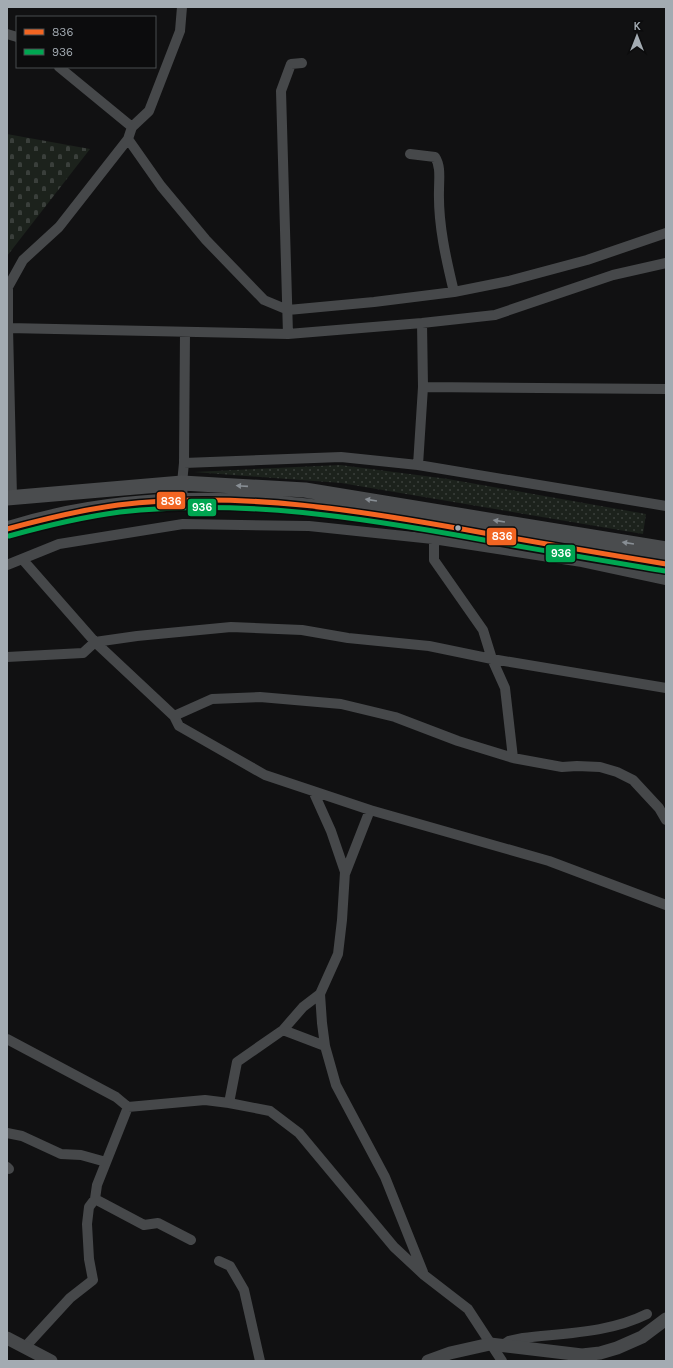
<svg xmlns="http://www.w3.org/2000/svg" width="673" height="1368" font-family="Karla,sans-serif">
<defs>
<pattern id="cemetery-stones" width="16" height="16" patternUnits="userSpaceOnUse"><rect width="16" height="16" fill="#1c221c"/><path d="M2 7V4a2 2 0 0 1 4 0v3zM10 15v-3a2 2 0 0 1 4 0v3z" fill="#3a3f3b"/></pattern>
<pattern id="park-dots" width="8" height="8" patternUnits="userSpaceOnUse"><rect width="8" height="8" fill="#1c221c"/><path d="M2 2h.1M6 6h.1" fill="none" stroke="#3a3f3b" stroke-width="1.8" stroke-linecap="round"/></pattern>
</defs>
<rect width="100%" height="100%" fill="#111112"/>
<!-- cemetery -->
<path fill="url(#cemetery-stones)" d="M7,134L90,149L7,256Z"/>
<!-- park -->
<path fill="url(#park-dots)" d="M340,465L448,479L646,514L643,534L341,483L194,472Z"/>
<g fill="none" stroke-linecap="round" stroke-linejoin="round">
<!-- minor -->
<path stroke="#46484a" stroke-width="10" d="M182,7L180,31L149,111L132,127L128,139L161,186L206,240L264,300L288,310L374,302L454,292L509,281L587,260L666,233
M7,34L17,37
M59,67L132,127
M410,154L435,157C441,166 439,179 439,190C438,224 446,259 454,292
M8,328V287L23,260L59,227L128,139
M288,334L281,91L291,64L302,63
M423,387L666,389
M184,463L185,332
M418,465L423,387L422,323
M12,497L8,328L288,334L422,323L495,315L613,275L666,263
M183,501L182,483L184,463L341,457L418,465L666,506
M434,533V560L483,630L492,659L505,688L513,758
M23,560L95,642L174,716L179,726L265,775L370,810L549,861L666,905
M7,565L59,544L183,524L309,526L433,539L582,562L666,580
M7,657L83,653L95,642L137,636L231,627L302,630L348,638L429,646L492,659L666,688
M174,716L212,699L260,697L341,704L395,717L458,741L513,758L562,767L577,766L600,767L617,772L633,780L659,808L666,820
M345,874L370,810
M320,994L322,1023L325,1046
M283,1030L303,1007L320,994L338,954L342,920L345,872L331,831L313,791
M7,1039L116,1097L128,1107L205,1100L229,1103L270,1111L299,1133L394,1247L424,1275L468,1309L502,1361
M229,1103L237,1062L283,1030L325,1046L336,1085L385,1177L423,1272
M7,1133L22,1136L61,1154L81,1155L106,1162
M7,1167L9,1169
M95,1199L144,1225L158,1223L191,1240
M219,1261L230,1266L244,1290L260,1361
M503,1345L509,1341L523,1338C565,1333 609,1333 647,1314
M25,1347L70,1298L93,1280L89,1259L87,1224L89,1207L95,1199L97,1185L128,1107"/>
<!-- tertiary -->
<path stroke="#46484a" stroke-width="13" d="M7,1338L51,1361
M428,1361L450,1353L490,1344L582,1355L600,1353L617,1348L642,1337L666,1319"/>
<!-- secondary -->
<path stroke="#4a4c4e" stroke-width="15" d="M7,498L182,483L305,490L666,549
M7,529C154,482 309,501 458,528C527,541 597,552 666,564"/>
<defs>
<path id="bus-1" d="M7,529C44,519 80,510 118,505C241,490 364,511 484,533C545,544 605,554 666,564"/>
<path id="bus-2" d="M9,536C45,526 82,517 120,512C242,498 364,518 484,540C544,551 605,561 665,571"/>
</defs>
<!-- bus-1 casing -->
<use href="#bus-1" stroke="#0c0c0d" stroke-width="8"/>
<!-- bus-2 casing -->
<use href="#bus-2" stroke="#0c0c0d" stroke-width="8"/>
<!-- bus-1 -->
<use href="#bus-1" stroke="#f26522" stroke-width="5"/>
<!-- bus-2 -->
<use href="#bus-2" stroke="#00a651" stroke-width="5"/>
</g>
<!-- one-way arrows -->
<defs><path id="oneway-solid" d="M-6-.8H1V-3.2L6.5 0L1 3.2V.8H-6Z"/></defs>
<g fill="#888e94">
<use href="#oneway-solid" transform="translate(242 486) rotate(-176)"/>
<use href="#oneway-solid" transform="translate(371 500) rotate(-171)"/>
<use href="#oneway-solid" transform="translate(499 521) rotate(-171)"/>
<use href="#oneway-solid" transform="translate(628 543) rotate(-171)"/>
</g>
<!-- markers -->
<circle fill="#a3abb2" stroke="#0c0c0d" stroke-width="1.5" cx="458" cy="528" r="3.5"/>
<g stroke="#0c0c0d" stroke-width="1.5">
<rect x="156" y="491" width="30" height="19" rx="4" fill="#f26522"/>
<rect x="187" y="498" width="30" height="19" rx="4" fill="#00a651"/>
<rect x="486" y="527" width="31" height="19" rx="4" fill="#f26522"/>
<rect x="545" y="544" width="31" height="19" rx="4" fill="#00a651"/>
</g>
<g font-size="11" text-anchor="middle" font-weight="bold" fill="#fff">
<text x="171" y="505">836</text>
<text x="202" y="511">936</text>
<text x="502" y="540">836</text>
<text x="561" y="557">936</text>
</g>
<!-- border -->
<rect width="673" height="1368" fill="none" stroke="#a3abb2" stroke-width="16"/>
<!-- legend -->
<rect x="16" y="16" width="140" height="52" fill="#0c0c0d" stroke="#484c4f"/>
<rect x="24" y="29" width="20" height="6" fill="#f26522" stroke="#484c4f"/>
<text x="52" y="36" font-size="12" fill="#a3abb2">836</text>
<rect x="24" y="49" width="20" height="6" fill="#00a651" stroke="#484c4f"/>
<text x="52" y="56" font-size="12" fill="#a3abb2">936</text>
<!-- north arrow -->
<g transform="translate(637 36)" stroke="#0c0c0d" stroke-width="3" paint-order="stroke">
<path d="M0-3L7 15L0 10L-7 15Z" fill="#a3abb2"/>
<text y="-6" font-size="11" font-weight="bold" text-anchor="middle" fill="#a3abb2">K</text>
</g>
</svg>
